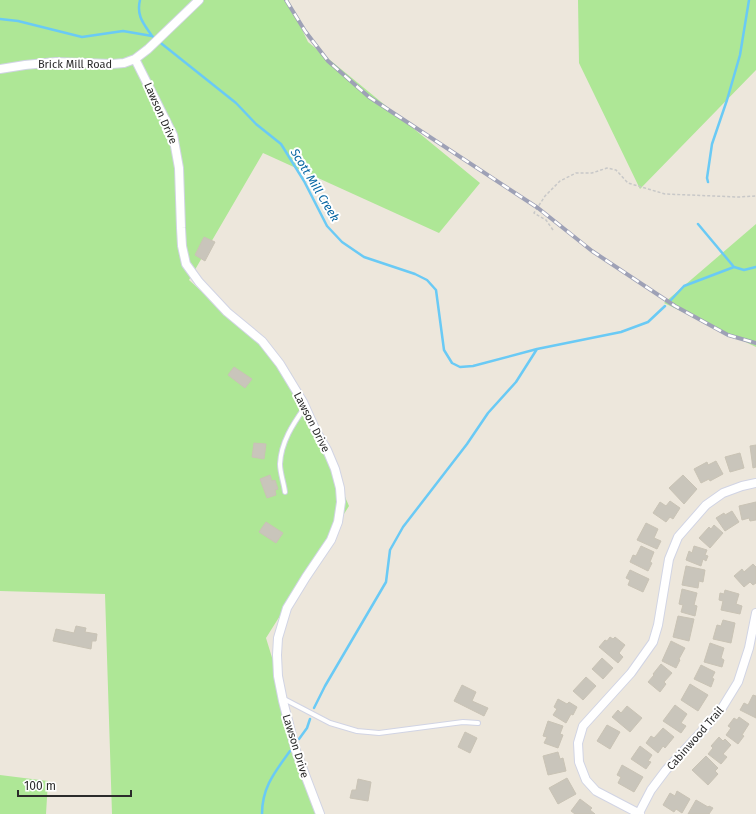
<svg xmlns="http://www.w3.org/2000/svg" width="756" height="814" font-family="'Fira Sans',sans-serif">
<rect width="100%" height="100%" fill="#ede7dc"/>
<!-- green -->
<path fill="#aee796" d="M0,0H288L308,42L480,183L439,233L263,153L189,280L291,373L349,506L266,638L320,814H112L105,594L0,591Z
M578,0H756V70L640,189L579,63Z
M756,224V347L664,303Z
M0,775L48,781L46,814H0Z"/>
<g fill="none" stroke-linecap="round" stroke-linejoin="round">
<!-- stream -->
<path stroke="#6acaf5" stroke-width="2.5" d="M140,0C136,16 144,24 152,36
M0,19L18,21L82,37L123,31L152,36L236,103L256,124L281,144L304,181L327,226L342,242L364,257L415,274L427,280L436,290L444,350L452,363L460,367L473,366L537,349L621,332L648,322L665,306
M708,182L707,178L712,144L727,100L740,55L749,0
M698,224L734,267
M670,301L684,286L734,267L744,270L756,267
M314,708L325,686L386,582L390,550L403,527L467,444L488,413L516,382L537,349
M299,739L307,728L310,719
M262,814C262,787 275,772 290,751"/>
</g>
<!-- building -->
<path fill="#c9c5bb" stroke="#c9c3b5" d="M204,237L215,242L205,261L195,255Z
M234,367L252,379L245,388L228,375Z
M254,443L266,444L264,459L252,457Z
M756,445V467L753,468L750,446Z
M740,453L744,468L730,472L725,457Z
M716,461L723,474L710,481L709,479L701,483L694,469L707,462L708,465Z
M270,475L272,481L275,480L278,489L275,490L276,495L267,498L260,479Z
M683,475L697,489L684,504L669,488Z
M670,501L680,508L673,519L670,517L666,522L653,513L660,502L666,506Z
M756,502V520L750,521L749,518L742,520L739,506Z
M732,511L739,522L725,531L716,518L724,513L725,515Z
M266,522L283,533L276,543L259,532Z
M646,523L658,529L654,538L661,541L657,549L637,540Z
M714,525L723,533L710,548L699,538L709,527L711,529Z
M641,546L654,552L650,562L652,563L648,571L630,562L633,555L636,556Z
M694,546L707,550L705,555L708,556L706,561L703,559L701,566L686,560L689,551L692,553Z
M753,564L756,567V583L753,585L750,582L744,587L734,576L742,569L744,572Z
M686,566L705,570L703,582L699,581L698,588L682,585Z
M630,570L649,579L643,592L628,585L630,580L626,578Z
M682,589L697,593L694,605L697,606L695,616L681,612L683,605L679,604Z
M725,590L739,594L736,604L742,606L740,614L721,610L723,601L719,600L720,593L724,594Z
M678,616L694,619L689,641L673,637Z
M723,620L735,623L731,643L713,639L717,625L721,626Z
M76,626L86,628L85,632L97,634L96,641H92L91,649L53,641L56,629L74,633Z
M610,637L613,639L615,637L625,645L619,653L623,657L618,663L599,647L605,640L607,641Z
M671,641L685,648L679,659L680,660L676,668L662,661Z
M710,643L724,648L721,658L724,660L722,667L704,662Z
M602,658L613,668L603,679L592,669Z
M661,664L672,673L664,682L666,684L660,692L648,682L654,675L653,674Z
M701,665L715,672L712,678L714,679L711,687L694,679Z
M586,677L596,686L583,700L573,691Z
M690,684L708,695L698,711L681,700Z
M462,685L476,692L472,701L488,708L484,716L454,701Z
M753,695L756,696V718L740,710L744,703L748,705Z
M558,699L567,704L569,702L577,707L573,715L571,714L566,723L553,715L557,709L554,707Z
M675,705L687,714L681,723L686,726L681,733L663,721Z
M627,706L642,718L630,732L612,717L618,710L621,713Z
M739,717L749,724L742,735L744,736L738,744L726,735L731,728L728,726L734,718L737,720Z
M548,721L563,726L560,734L563,735L558,748L544,743L547,737L543,736Z
M607,725L620,732L610,749L597,741Z
M663,728L674,737L665,748L663,746L658,753L646,743L651,736L654,738Z
M465,732L477,738L470,753L458,747Z
M719,737L723,741L725,739L731,745L723,754L727,757L721,764L708,754L713,748L711,746Z
M640,746L652,755L648,761L651,762L646,769L631,759Z
M558,752L560,759L563,758L566,771L548,775L543,756Z
M706,756L718,768L715,771L718,774L708,785L692,770Z
M622,765L643,777L634,792L618,783L621,777L617,775Z
M567,778L576,794L558,804L549,788Z
M358,779L371,782L368,801L350,798L352,790H356Z
M677,791L690,799L682,813L676,809L674,812L663,805L670,793L675,796Z
M580,799L592,808L590,810L595,814H575L571,811Z
M696,800L708,807L709,806L713,808L709,814H688Z"/>
<g fill="none" stroke-linecap="round" stroke-linejoin="round">
<defs>
<path id="service" d="M285,492C284,483 280,473 280,464C281,442 293,424 305,407
M284,699L330,723L357,731L379,733L463,722L478,723"/>
<path id="minor" d="M135,59L173,135L179,168L181,228L182,246L186,264L199,282L227,312L262,341L280,364L303,402L316,431L327,450L335,469L340,488L341,502L338,522L331,540L306,577L287,608L278,638L277,655L278,676L283,701L296,751L320,814
M0,69L25,65L56,62L112,64L124,63L135,59L148,49L199,0
M639,813L651,790L666,770L704,729L722,708L738,682L749,648L756,613
M640,814L596,791L586,780L579,762L578,743L583,726L631,673L653,642L658,625L669,559L678,537L706,505L723,493L742,486L756,483"/>
</defs>
<!-- service casing -->
<use href="#service" stroke="#d1d4e4" stroke-width="6"/>
<!-- minor casing -->
<use href="#minor" stroke="#d1d4e4" stroke-width="10"/>
<!-- path -->
<path stroke="#c8c8c8" stroke-width="1.5" stroke-dasharray="3 2" stroke-linecap="butt" d="M553,230L546,220L534,213L545,196L560,181L576,173H592L607,168L616,170L628,183L665,194L738,197L756,196"/>
<!-- service -->
<use href="#service" stroke="#fff" stroke-width="4"/>
<!-- minor -->
<use href="#minor" stroke="#fff" stroke-width="8"/>
<defs>
<path id="rail" d="M286,0L305,31L328,61L369,97L538,208L592,251L675,306L728,335L756,343"/>
</defs>
<!-- rail casing -->
<use href="#rail" stroke="#9ea1b6" stroke-width="4"/>
<!-- rail -->
<use href="#rail" stroke="#fff" stroke-width="2.5" stroke-dasharray="8" stroke-linecap="butt"/>
</g>
<g text-anchor="middle" stroke-width="4" stroke-linejoin="round" paint-order="stroke">
<!-- street labels -->
<g font-size="11" fill="#2b2b2b" stroke="#fff">
<text x="75" y="68">Brick Mill Road</text>
<text transform="translate(161 113) rotate(66)" y="4">Lawson Drive</text>
<text transform="translate(312 422) rotate(63)" y="4">Lawson Drive</text>
<text transform="translate(695 738) rotate(-49)" y="4">Cabinwood Trail</text>
<text transform="translate(296 746) rotate(73)" y="4">Lawson Drive</text>
</g>
<!-- water labels -->
<g font-size="12" font-style="italic" fill="#0766a3" stroke="#fff">
<text transform="translate(315 185) rotate(59)" y="4">Scott Mill Creek</text>
</g>
</g>
<!-- scale -->
<path d="M18 790v6h113v-6" fill="none" stroke="#2b2b2b" stroke-width="2"/>
<text x="24" y="790" font-size="12" fill="#2b2b2b" stroke="#ffffff" stroke-width="3" paint-order="stroke">100 m</text>
</svg>
